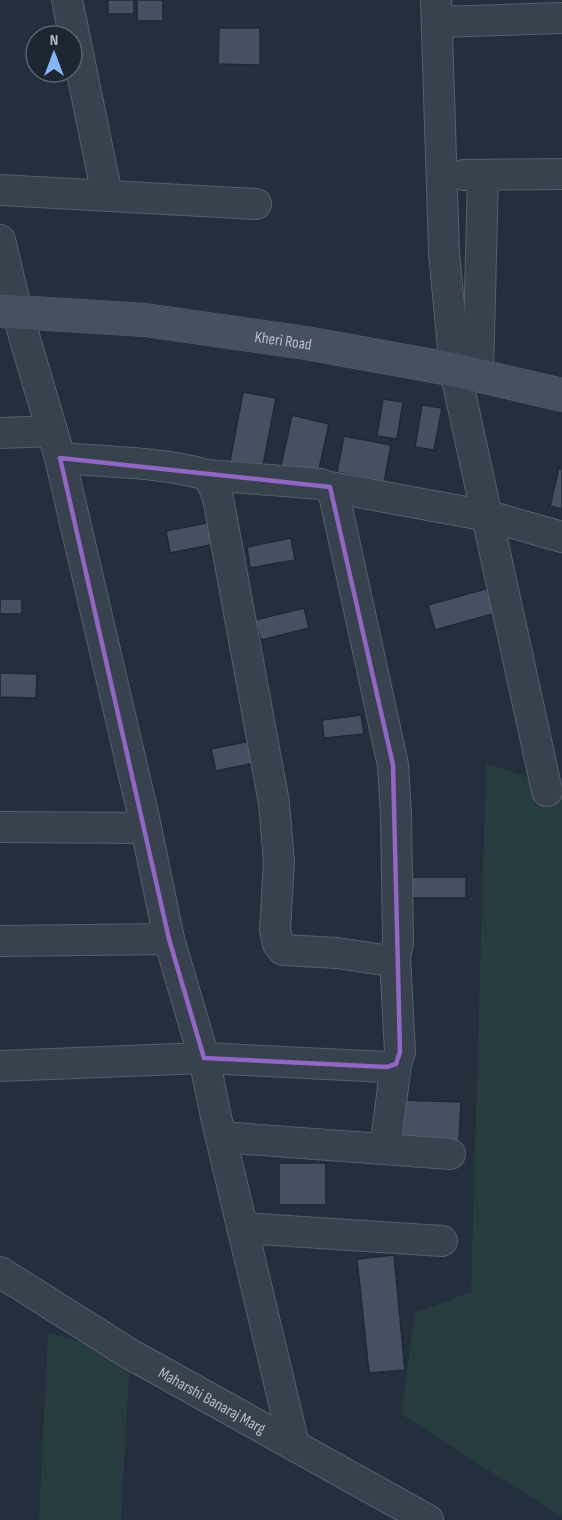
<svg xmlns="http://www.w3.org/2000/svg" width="562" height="1520" font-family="'Sofia Sans Condensed',sans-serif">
<rect width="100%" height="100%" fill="#242f3e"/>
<!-- green -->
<path fill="#263c3f" d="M486,764L562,787V1517L401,1414L415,1313L471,1292Z
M48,1333L130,1354L121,1520H39Z"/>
<!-- building -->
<path fill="#455162" stroke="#1f2835" stroke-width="1.5" d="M108,0H134V14H108Z
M137,0H163V21H137Z
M219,28H260V65L218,64Z
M243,392L276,398L263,466L230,461Z
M383,399L403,402L397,439L377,436Z
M422,405L442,408L434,450L415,447Z
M292,415L329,424L317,478L280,470Z
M344,436L391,445L384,482L337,472Z
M559,468L562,469V509L550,506Z
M216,521L220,543L170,553L166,531Z
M291,538L295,560L250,568L247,547Z
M496,586L503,611L435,630L428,605Z
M0,599H22V614H0Z
M304,608L309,628L261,640L255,620Z
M0,673L37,674L36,698L0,697Z
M361,715L364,734L324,738L322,720Z
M259,739L264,761L216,771L211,749Z
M411,877H466V898H411Z
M402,1100L461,1102L459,1142L400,1141Z
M279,1163H326V1205H279Z
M394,1255L405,1370L369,1373L357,1259Z"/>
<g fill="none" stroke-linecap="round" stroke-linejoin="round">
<defs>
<g id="street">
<path d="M67,0L107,195"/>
<path d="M436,0L444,252L455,370L547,791"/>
<path d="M437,22L562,18"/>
<path d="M464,175L562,174"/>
<path d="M0,190L256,204"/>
<path d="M0,240L17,312L60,458L144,818L169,939L204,1058L216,1117L294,1445"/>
<path d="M478,376L483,175"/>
<path d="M0,433L52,431"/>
<path d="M60,458C106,462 163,462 207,475L213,485L218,498L274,803L279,862L275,929L278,944L283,950L337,953L390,961L395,957L398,942L396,815L393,765L333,490L321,484L207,475"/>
<path d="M330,487L488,516L562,537"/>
<path d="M0,827L146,828"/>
<path d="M0,941L169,939"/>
<path d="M0,1066L204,1058L387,1067L396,1064L400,1052L395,957"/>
<path d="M221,1137L450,1154"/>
<path d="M385,1149L396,1064"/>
<path d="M242,1228L442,1241"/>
<path id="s1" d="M0,1272L130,1354L428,1520"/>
</g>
<g id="secondary">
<path id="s2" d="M0,311L145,320L306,343L455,370L562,395"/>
</g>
</defs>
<!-- street casing -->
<use href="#street" stroke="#565f6c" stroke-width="32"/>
<!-- secondary casing -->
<use href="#secondary" stroke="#565f6c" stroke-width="34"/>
<!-- street -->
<use href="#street" stroke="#38414e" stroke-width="30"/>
<!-- secondary -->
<use href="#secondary" stroke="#465061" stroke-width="33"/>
</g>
<!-- marked area -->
<path fill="none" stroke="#9266c3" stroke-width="4.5" stroke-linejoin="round" d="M60,458L330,487L393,765L400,1052L396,1064L387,1067L204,1058L169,939Z"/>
<g text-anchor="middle" stroke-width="5" stroke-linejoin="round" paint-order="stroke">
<!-- street labels -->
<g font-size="16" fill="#b4bcc9" stroke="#1d2633">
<text dy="6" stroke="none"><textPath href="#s2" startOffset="285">Kheri Road</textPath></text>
<text dy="6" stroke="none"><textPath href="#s1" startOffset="248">Maharshi Banaraj Marg</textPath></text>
</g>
</g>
<!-- north arrow -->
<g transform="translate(54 54)"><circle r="28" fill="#1d2633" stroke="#59626f" stroke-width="1.5"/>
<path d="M0-4.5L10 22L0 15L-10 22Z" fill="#8ab4f8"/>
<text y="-9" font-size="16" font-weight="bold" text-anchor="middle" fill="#b4bcc9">N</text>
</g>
</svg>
